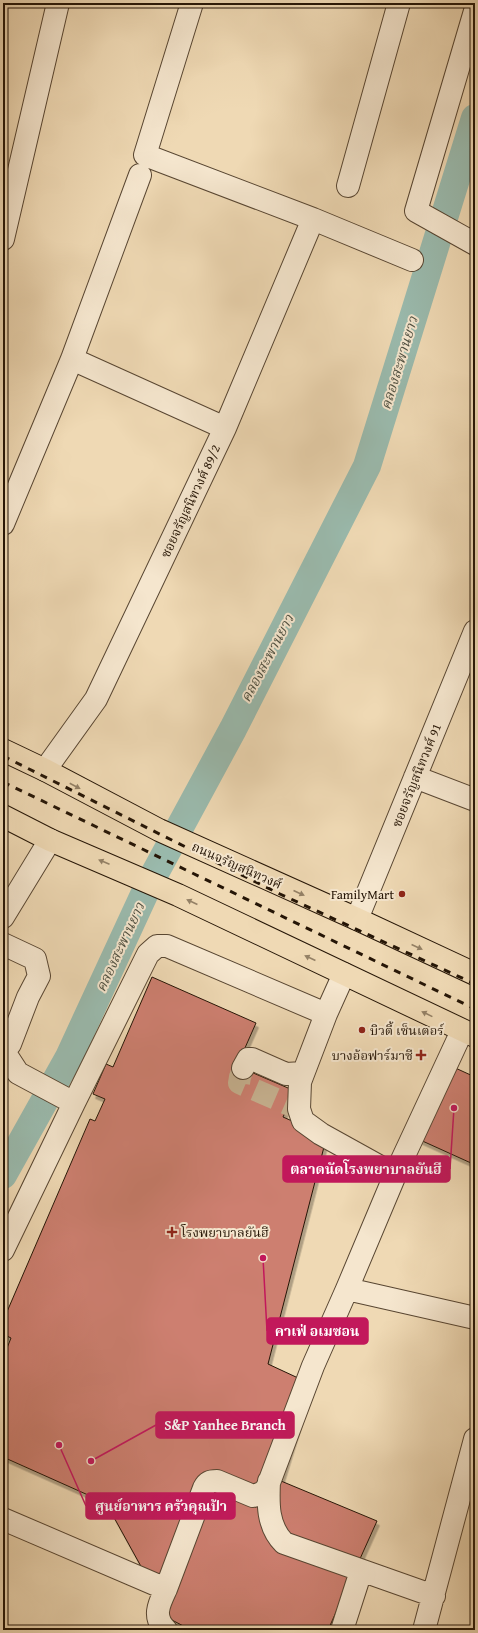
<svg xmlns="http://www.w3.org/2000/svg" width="478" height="1633" font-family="'Gentium Book Plus','Noto Serif Thai',serif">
<defs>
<filter id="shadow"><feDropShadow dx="2.5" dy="4.5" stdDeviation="0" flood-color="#0004"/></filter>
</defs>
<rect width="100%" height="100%" fill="#efd9b4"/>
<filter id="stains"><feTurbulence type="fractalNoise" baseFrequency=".005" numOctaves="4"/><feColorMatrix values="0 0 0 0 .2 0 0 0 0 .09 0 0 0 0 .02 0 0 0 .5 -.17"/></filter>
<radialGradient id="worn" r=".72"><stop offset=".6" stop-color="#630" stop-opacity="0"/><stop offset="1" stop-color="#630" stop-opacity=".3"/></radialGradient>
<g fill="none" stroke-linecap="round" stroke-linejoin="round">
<!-- canal -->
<path stroke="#9abaad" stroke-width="28" d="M3,1175L69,1057L148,886L233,729L367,466L475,118"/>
</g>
<!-- building -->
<path fill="#cd7f6f" stroke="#251506" filter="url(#shadow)" d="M152,977L256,1023L237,1066L295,1091L283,1117L299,1124L325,1143L268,1364L311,1384L281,1481L377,1521L328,1630H191L170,1619L106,1503L3,1457V1358L11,1338L3,1334V1321L90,1119L95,1121L105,1099L93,1094L106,1064L113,1067Z
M451,1066L475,1077V1152L471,1163L418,1139Z"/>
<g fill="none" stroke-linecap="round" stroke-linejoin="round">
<!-- minor-tunnel -->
<path stroke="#c7b291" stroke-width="22" stroke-dasharray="22 11" stroke-linecap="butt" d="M243,1068L240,1077L239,1083L299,1109"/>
<defs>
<path id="minor" d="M192,3L145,155L313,219L412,260
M475,11L416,211L475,244
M348,186L399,3
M3,239L58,3
M72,359L225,428
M3,524L72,359L140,175
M45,770L96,699L225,428L313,219
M415,777L475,800
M3,917L50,840
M357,919L475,631
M3,944L35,959L39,976L28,997L10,1044L3,1046
M326,1014L344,974
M3,1050L18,1073L74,1103
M243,1068L248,1059H252L286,1074L303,1073
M3,1250L74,1103L148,954L157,946H167L326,1014L300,1082L299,1109L303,1121L321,1134L395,1175
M347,1289L475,1318
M269,1481C268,1503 267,1526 284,1543L434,1596
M3,1519L166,1589
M166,1630C152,1617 159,1604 166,1589L204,1488C207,1482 210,1481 217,1481L253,1496L262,1493L267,1488L313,1366L347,1289L395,1175L462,1031
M342,1630L361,1571
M424,1630L475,1439"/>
<path id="major" d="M3,750L45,770L159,830L357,919L475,974
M3,816L50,840L178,895L475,1036"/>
</defs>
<!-- minor casing -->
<use href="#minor" stroke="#584632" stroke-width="24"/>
<!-- major casing -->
<use href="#major" stroke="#251506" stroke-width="24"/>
<!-- minor -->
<use href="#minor" stroke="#f5e6ce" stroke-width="22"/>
<!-- major -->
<use href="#major" stroke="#efd9b4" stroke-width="22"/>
<!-- rail -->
<path stroke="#251506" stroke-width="3" stroke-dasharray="7 7" stroke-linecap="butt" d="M3,756L280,894L475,984
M3,782L475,1009"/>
</g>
<!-- one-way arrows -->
<defs><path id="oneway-solid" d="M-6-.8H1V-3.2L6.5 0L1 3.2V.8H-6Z"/></defs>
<g fill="#948166">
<use href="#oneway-solid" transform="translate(75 786) rotate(28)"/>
<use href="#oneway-solid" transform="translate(104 862) rotate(-157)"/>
<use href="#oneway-solid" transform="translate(299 893) rotate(24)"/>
<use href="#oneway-solid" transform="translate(192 902) rotate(-155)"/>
<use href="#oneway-solid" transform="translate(417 947) rotate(25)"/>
<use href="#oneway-solid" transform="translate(310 958) rotate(-155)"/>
<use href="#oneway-solid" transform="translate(427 1014) rotate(-154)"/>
</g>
<!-- markers -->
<g fill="#8f2418" stroke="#f5e6ce" stroke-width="1.5">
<circle cx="402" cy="894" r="4"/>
<circle cx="362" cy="1030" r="4"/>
<path d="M419 1049h4v4h4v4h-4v4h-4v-4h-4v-4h4z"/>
<path d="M170 1226h4v4h4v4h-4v4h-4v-4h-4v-4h4z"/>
</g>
<g text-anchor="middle" stroke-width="4" stroke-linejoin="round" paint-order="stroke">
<!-- street labels -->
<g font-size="13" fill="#251506" stroke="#f5e6ce">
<text transform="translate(190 501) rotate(-65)" y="5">ซอยจรัญสนิทวงศ์ 89/2</text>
<text transform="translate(416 775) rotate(-68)" y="5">ซอยจรัญสนิทวงศ์ 91</text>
<text transform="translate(237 865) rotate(24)" y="5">ถนนจรัญสนิทวงศ์</text>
</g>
<!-- poi labels -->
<g font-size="13" fill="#251506" stroke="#f5e6ce" text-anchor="end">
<text x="394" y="899">FamilyMart</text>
<text x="370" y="1035" text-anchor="start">บิวตี้ เซ็นเตอร์</text>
<text x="413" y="1060">บางอ้อฟาร์มาซี</text>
<text x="181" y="1237" text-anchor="start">โรงพยาบาลยันฮี</text>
</g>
<!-- water labels -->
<g font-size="14" font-style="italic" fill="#4e4f40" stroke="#f5e6ce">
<text transform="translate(399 363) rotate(-73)" y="5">คลองสะพานยาว</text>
<text transform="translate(267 658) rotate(-62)" y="5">คลองสะพานยาว</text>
<text transform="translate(120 947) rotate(-65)" y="5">คลองสะพานยาว</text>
</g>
</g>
<!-- callouts -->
<path fill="none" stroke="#c2185b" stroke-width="1.5" d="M454 1108L450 1169M263 1258L267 1331M91 1461L156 1425M59 1445L86 1506"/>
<g fill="#c2185b" stroke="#f5e6ce" stroke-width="1.5">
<circle cx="454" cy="1108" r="4"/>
<circle cx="263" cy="1258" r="4"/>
<circle cx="91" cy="1461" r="4"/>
<circle cx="59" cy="1445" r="4"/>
</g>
<g fill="#c2185b" stroke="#c2185b" stroke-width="1.5">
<rect x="283" y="1156" width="167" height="26" rx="4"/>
<rect x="267" y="1318" width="101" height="26" rx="4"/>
<rect x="156" y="1412" width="138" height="26" rx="4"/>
<rect x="86" y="1493" width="149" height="26" rx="4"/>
</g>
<g font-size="14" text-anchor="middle" font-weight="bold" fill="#fff">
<text x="366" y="1174">ตลาดนัดโรงพยาบาลยันฮี</text>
<text x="317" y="1336">คาเฟ่ อเมซอน</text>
<text x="225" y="1430">S&amp;P Yanhee Branch</text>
<text x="161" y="1511">ศูนย์อาหาร ครัวคุณป้า</text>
</g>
<!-- margin -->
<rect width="478" height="1633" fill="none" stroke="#efd9b4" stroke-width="16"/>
<rect x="4" y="4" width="470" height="1625" fill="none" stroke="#251506" stroke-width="2"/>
<rect x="8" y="8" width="462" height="1617" fill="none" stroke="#251506"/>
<rect width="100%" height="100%" filter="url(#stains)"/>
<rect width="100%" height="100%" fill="url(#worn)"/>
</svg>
